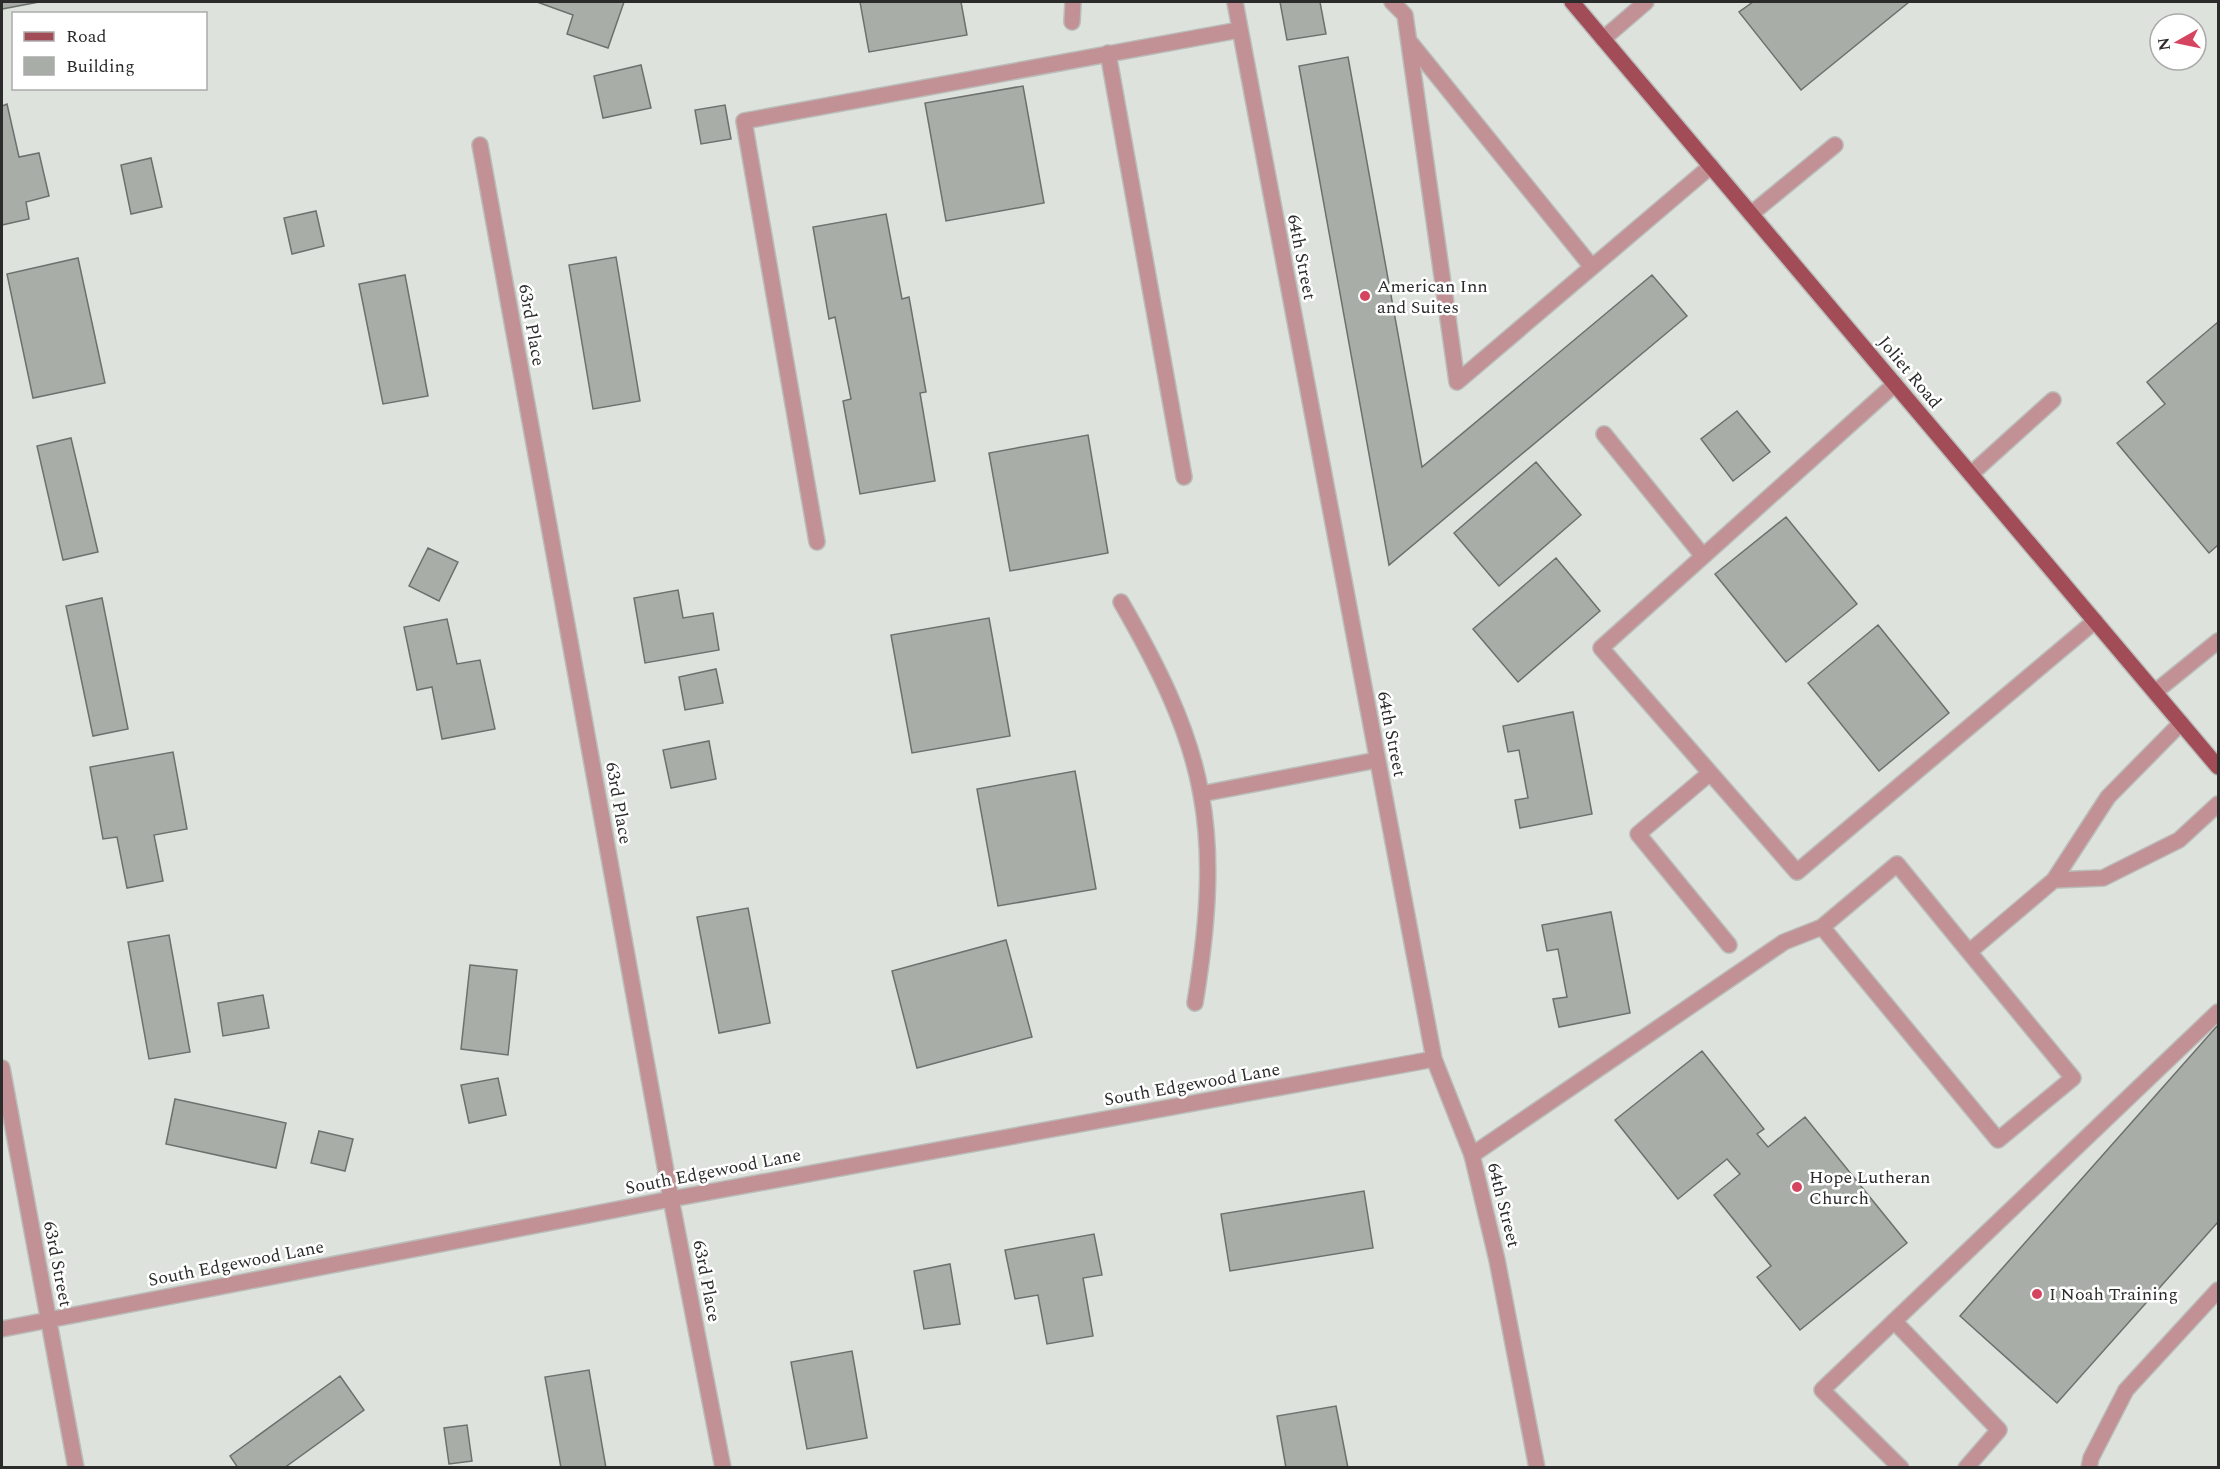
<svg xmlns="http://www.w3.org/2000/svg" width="2220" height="1469" font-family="Spectral,serif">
<rect width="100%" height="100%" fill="#dee2dd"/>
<!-- building -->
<path fill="#a9ada8" stroke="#6d716d" stroke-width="1.5" d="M2,2H39L2,9Z
M537,2H624L608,48L567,34L573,15Z
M860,2H961L967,35L869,52Z
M1280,2H1320L1326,34L1287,40Z
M1753,2H1909L1801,90L1739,12Z
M1348,57L1422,467L1652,275L1687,316L1389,565L1299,66Z
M641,65L651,108L603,118L594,76Z
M1023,86L1044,203L946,221L925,103Z
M7,104L19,157L39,153L49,196L26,202L29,219L2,225V106Z
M725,105L731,139L701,144L695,110Z
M151,158L162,207L131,214L121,165Z
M316,211L324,246L292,254L284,218Z
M886,214L902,299L909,297L926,392L920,393L935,481L860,494L843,401L851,399L835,317L829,319L813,227Z
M616,257L640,401L593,409L569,265Z
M78,258L105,383L33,398L7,274Z
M405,275L428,396L383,404L359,284Z
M2218,322V545L2209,553L2117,443L2165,404L2147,382Z
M1737,411L1770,452L1733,481L1701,439Z
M1088,435L1108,553L1010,571L989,453Z
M71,438L98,552L63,560L37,446Z
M1536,462L1581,515L1499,586L1454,533Z
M1786,517L1857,604L1786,662L1715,574Z
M428,548L458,562L439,601L409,586Z
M1556,558L1600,611L1518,682L1473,629Z
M678,590L683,618L713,613L719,650L645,663L634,598Z
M102,598L128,729L93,736L66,606Z
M989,618L1010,736L912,753L891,635Z
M447,619L457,664L480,660L495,729L442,739L432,687L417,690L404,627Z
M1878,625L1949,713L1879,771L1808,683Z
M716,669L723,703L685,710L679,677Z
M1573,712L1592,814L1520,828L1515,800L1528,798L1519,750L1508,752L1503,726Z
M709,741L716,779L671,788L663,750Z
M173,752L187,829L154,835L163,881L127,888L117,837L103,839L90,767Z
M1075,771L1096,889L998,906L977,789Z
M748,908L770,1023L719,1033L697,917Z
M1611,912L1630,1013L1559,1027L1553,999L1567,997L1558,949L1547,951L1542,925Z
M169,935L190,1052L149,1059L128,942Z
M1006,940L1032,1037L917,1068L892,971Z
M470,965L517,970L508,1055L461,1049Z
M263,995L269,1028L223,1036L218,1003Z
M2218,1025V1222L2057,1403L1960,1316Z
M1702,1051L1764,1129L1757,1134L1768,1147L1805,1117L1907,1243L1800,1330L1757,1277L1771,1266L1714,1195L1740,1174L1727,1159L1678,1199L1615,1120Z
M498,1078L506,1115L469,1123L461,1085Z
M175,1099L286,1123L276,1168L166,1144Z
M319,1131L353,1139L345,1171L311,1163Z
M1364,1191L1373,1248L1230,1271L1221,1214Z
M1094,1234L1102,1275L1083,1278L1093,1336L1047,1344L1038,1295L1015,1299L1005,1250Z
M950,1264L960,1324L924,1329L914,1271Z
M852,1351L867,1438L807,1449L791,1362Z
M589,1370L606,1468H561L545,1377Z
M340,1376L364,1410L284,1468H238L230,1456Z
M1336,1406L1348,1468H1286L1277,1416Z
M467,1425L472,1461L449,1464L444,1428Z"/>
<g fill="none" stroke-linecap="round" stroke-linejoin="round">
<defs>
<path id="lane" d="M1392,2L1405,15L1457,382L1711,166
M1072,22L1073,2
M1603,39L1646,2
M1409,41L1592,267
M1108,53L1184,477
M1751,214L1835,145
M1895,384L1601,648L1797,872L2095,621
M1604,434L1703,556
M1971,474L2053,400
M817,542L744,121L1239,30
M1121,602C1155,661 1189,726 1201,794C1214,862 1206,936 1195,1003
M2155,692L2218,641
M1710,773L1638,834L1729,945
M1201,794L1377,760
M2054,880L2103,878L2179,840L2218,804
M1969,952L1897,864L1822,927L1998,1140L2073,1078L1969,952L2054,880L2108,797L2181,723
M1472,1155L1784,942L1822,927
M1894,1321L1999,1430L1966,1468
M1901,1468L1822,1390L2218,1012"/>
<path id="street" d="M1235,2L1434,1059L1472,1155L1497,1260L1537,1468
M480,145L671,1199L723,1468
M2,1068L76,1468
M2,1329L671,1199L1434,1059
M2089,1468L2091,1458L2126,1390L2218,1290"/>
<path id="primary" d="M1572,2L2218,767"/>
</defs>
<!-- lane casing -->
<use href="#lane" stroke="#babdb9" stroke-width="18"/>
<!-- street casing -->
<use href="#street" stroke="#babdb9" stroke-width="18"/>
<!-- primary casing -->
<use href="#primary" stroke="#babdb9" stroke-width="18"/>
<!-- lane -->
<use href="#lane" stroke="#c29195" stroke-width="15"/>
<!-- street -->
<use href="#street" stroke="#c29195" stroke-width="15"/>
<!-- primary -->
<use href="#primary" stroke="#a14c57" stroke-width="15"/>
</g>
<!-- markers -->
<g fill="#d54560" stroke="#fff" stroke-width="2">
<circle cx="1365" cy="296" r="6"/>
<circle cx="1797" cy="1187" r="6"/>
<circle cx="2037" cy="1294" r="6"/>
</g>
<g text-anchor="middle" stroke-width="5" stroke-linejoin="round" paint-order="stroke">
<!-- street labels -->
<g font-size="18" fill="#2a2b2a" stroke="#fff">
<text transform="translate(1302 257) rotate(79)" y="6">64th Street</text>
<text transform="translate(532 325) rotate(80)" y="6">63rd Place</text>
<text transform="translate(1910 372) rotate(50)" y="6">Joliet Road</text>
<text transform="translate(1392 734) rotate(79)" y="6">64th Street</text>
<text transform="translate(619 803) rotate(80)" y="6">63rd Place</text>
<text transform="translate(1192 1084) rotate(-10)" y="6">South Edgewood Lane</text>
<text transform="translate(713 1171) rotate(-11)" y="6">South Edgewood Lane</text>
<text transform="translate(1504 1205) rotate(76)" y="6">64th Street</text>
<text transform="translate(236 1263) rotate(-11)" y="6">South Edgewood Lane</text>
<text transform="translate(58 1264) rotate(79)" y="6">63rd Street</text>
<text transform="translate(707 1281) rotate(79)" y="6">63rd Place</text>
</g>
<!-- poi labels -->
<g font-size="18" fill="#2a2b2a" stroke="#fff" text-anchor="start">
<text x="1377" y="292">American Inn<tspan x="1377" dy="21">and Suites</tspan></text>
<text x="1809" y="1183">Hope Lutheran<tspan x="1809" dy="21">Church</tspan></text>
<text x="2049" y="1300">I Noah Training</text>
</g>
</g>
<!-- border -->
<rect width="2220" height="1469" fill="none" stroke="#2a2b2a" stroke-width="6"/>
<!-- legend -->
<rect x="12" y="12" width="195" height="78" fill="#ffffff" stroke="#aaaaaa" stroke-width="1.5"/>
<rect x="24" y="32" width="30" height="9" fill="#a14c57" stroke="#aaaaaa" stroke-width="1.5"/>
<text x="66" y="42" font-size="18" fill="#2a2b2a">Road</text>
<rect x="24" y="57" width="30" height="18" fill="#a9ada8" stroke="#aaaaaa" stroke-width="1.5"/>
<text x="66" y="72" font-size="18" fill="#2a2b2a">Building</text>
<!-- north arrow -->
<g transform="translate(2178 42) rotate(261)"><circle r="28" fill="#ffffff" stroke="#aaaaaa" stroke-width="1.5"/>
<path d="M0-4.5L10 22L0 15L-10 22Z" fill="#d54560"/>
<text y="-9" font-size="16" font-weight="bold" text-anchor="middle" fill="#2a2b2a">N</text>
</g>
</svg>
